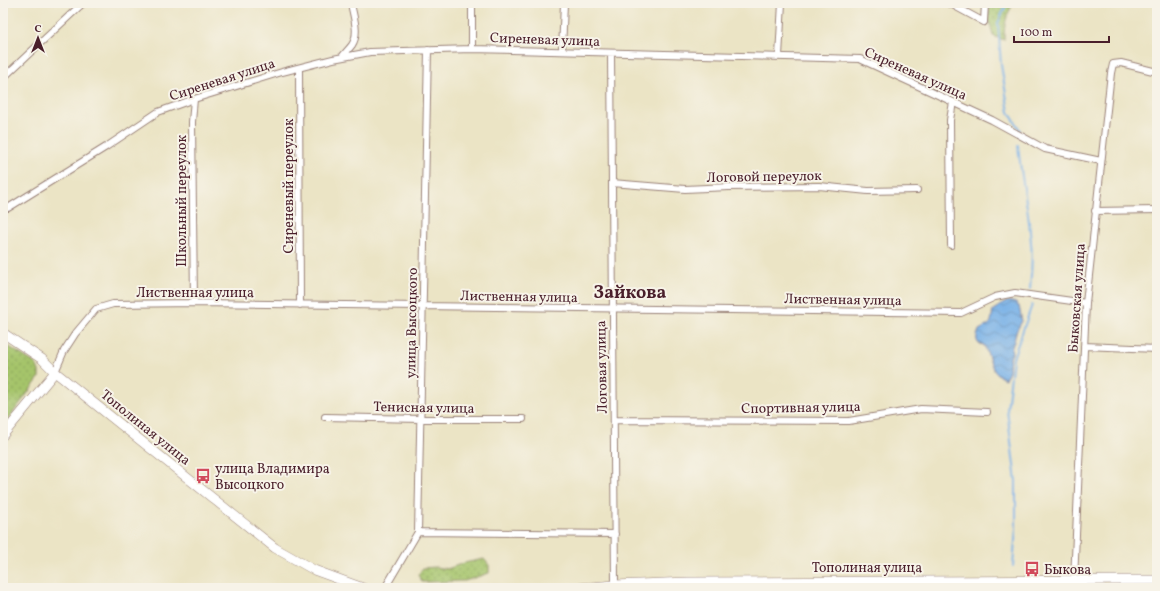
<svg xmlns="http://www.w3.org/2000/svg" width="1160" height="591" font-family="Vollkorn,serif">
<defs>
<pattern id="grass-dots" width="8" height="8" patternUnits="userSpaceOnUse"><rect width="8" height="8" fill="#a5c46b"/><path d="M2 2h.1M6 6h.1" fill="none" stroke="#889f58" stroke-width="1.8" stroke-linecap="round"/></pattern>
<pattern id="water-waves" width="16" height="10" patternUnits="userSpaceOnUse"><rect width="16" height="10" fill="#77b0e7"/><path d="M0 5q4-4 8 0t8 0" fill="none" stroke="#648fbb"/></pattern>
</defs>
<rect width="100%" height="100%" fill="#f7f3e8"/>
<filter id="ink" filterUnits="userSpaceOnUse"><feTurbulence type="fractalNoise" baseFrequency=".025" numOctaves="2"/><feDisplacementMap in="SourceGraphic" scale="8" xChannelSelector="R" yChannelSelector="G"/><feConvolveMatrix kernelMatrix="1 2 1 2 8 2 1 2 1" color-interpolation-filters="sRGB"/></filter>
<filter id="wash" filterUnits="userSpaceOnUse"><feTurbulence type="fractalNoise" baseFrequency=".012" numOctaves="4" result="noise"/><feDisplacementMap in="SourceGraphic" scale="16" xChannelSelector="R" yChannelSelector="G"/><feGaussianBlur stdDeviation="0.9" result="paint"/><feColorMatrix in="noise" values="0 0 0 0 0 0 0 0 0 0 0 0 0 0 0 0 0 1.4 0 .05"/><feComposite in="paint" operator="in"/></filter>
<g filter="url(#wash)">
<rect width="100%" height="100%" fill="#ebe4c5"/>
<!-- grass -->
<path fill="url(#grass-dots)" stroke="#78724b" d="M991,3H1014C1006,14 1004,26 1004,40L993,36L988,15Z
M3,343L36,364L39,371V378L3,426Z
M484,559L489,565V573L465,581L422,582L418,575L423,568L435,567L447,569L464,563Z"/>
<!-- water -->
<path fill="url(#water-waves)" stroke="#606889" d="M1009,301L1016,303L1019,306L1022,321L1016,332L1014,342L1011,348L1012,353C1006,364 1013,369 1005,379C990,374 990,356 984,345L979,344C975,339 977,336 979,330C993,322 990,326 993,310L1006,302Z"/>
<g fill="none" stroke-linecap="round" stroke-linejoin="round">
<!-- stream -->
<path stroke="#77b0e7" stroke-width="2" d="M1007,3L998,23L1001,65L1009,112L1020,130
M1018,145C1021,178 1029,210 1031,243C1033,258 1031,274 1030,289
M1013,566L1016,528V481L1007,410L1013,358L1032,305"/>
</g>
</g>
<g filter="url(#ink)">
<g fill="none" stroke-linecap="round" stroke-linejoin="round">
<defs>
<path id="street" d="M949,3L984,22L985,3
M472,49V3
M562,51L564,3
M611,53L615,585
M779,56L782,3
M342,57C345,53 349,49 352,45C360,33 353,16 351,3
M299,68L300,305
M3,78L83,3
M612,183L685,189L729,187L819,186L868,191L917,190
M3,208H8L106,147L158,112L194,99L282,72L333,59L370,52L472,49L860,59L992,120L1045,149L1101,161
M1095,211L1157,210
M951,245L950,120L953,102
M194,303L192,122L194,99
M1084,346L1157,349
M55,372L64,351L75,334L96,309L113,304L194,303L961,313L995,297L1015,293L1086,303
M325,417L421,419H523
M614,420L849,421L921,409L987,412
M418,532L615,534
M1074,581L1086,303L1111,73L1113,64L1121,63L1157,72
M385,588L418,532L428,50"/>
<path id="secondary" d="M3,333L42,359L55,372L275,548L314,570L363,588
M3,435L55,372
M578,588L615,585L688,582L1157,580"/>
</defs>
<!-- street casing -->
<use href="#street" stroke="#9a8278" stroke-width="8"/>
<!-- secondary casing -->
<use href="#secondary" stroke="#9a8278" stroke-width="10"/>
<!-- street -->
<use href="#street" stroke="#fff" stroke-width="6"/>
<!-- secondary -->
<use href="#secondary" stroke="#fff" stroke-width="9"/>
</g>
</g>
<!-- icons -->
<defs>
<symbol id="bus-bare" viewBox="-9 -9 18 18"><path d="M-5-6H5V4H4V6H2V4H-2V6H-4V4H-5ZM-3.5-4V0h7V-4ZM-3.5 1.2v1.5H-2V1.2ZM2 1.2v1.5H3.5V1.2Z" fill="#d1495b" stroke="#f7f3e8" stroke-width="2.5" paint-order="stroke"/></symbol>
</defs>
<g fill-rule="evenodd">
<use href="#bus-bare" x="192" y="465" width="22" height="22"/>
<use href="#bus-bare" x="1021" y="558" width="22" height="22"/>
</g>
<g text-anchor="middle" stroke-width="4" stroke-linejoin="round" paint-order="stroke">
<!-- street labels -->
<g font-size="14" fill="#4a1f2b" stroke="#f7f3e8">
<text transform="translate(545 39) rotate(2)" y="5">Сиреневая улица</text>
<text transform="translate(916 73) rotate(24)" y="5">Сиреневая улица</text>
<text transform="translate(222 79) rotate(-18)" y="5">Сиреневая улица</text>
<text transform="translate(764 176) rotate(-1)" y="5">Логовой переулок</text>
<text transform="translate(288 186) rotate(-90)" y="5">Сиреневый переулок</text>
<text transform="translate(181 201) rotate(-90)" y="5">Школьный переулок</text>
<text x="195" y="297">Лиственная улица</text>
<text transform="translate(519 296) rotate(1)" y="5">Лиственная улица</text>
<text transform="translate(1076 298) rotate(-86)" y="5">Быковская улица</text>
<text transform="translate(843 299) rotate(1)" y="5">Лиственная улица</text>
<text transform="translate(411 323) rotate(-89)" y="5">улица Высоцкого</text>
<text transform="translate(601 367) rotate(-91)" y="5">Логовая улица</text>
<text transform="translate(424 407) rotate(1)" y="5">Тенисная улица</text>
<text transform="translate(801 407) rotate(-1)" y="5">Спортивная улица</text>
<text transform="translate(146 427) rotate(39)" y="5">Тополиная улица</text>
<text x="867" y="572">Тополиная улица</text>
</g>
<!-- poi labels -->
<g font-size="14" fill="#4a1f2b" stroke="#f7f3e8" text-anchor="start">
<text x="215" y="473">улица Владимира<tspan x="215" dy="16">Высоцкого</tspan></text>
<text x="1044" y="574">Быкова</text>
</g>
<!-- district labels -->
<g font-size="18" font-weight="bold" fill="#4a1f2b" stroke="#f7f3e8">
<text x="630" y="298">Зайкова</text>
</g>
</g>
<!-- margin -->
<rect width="1160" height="591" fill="none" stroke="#f7f3e8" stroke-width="16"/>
<!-- north arrow -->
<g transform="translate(38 38)" stroke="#f7f3e8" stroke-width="3" paint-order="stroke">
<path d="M0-3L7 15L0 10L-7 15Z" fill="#4a1f2b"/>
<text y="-6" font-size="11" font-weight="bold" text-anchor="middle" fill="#4a1f2b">С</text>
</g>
<!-- scale -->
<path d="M1014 36v6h95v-6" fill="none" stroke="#4a1f2b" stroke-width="2"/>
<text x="1020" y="36" font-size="12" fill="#4a1f2b" stroke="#f7f3e8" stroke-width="3" paint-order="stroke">100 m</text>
</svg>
